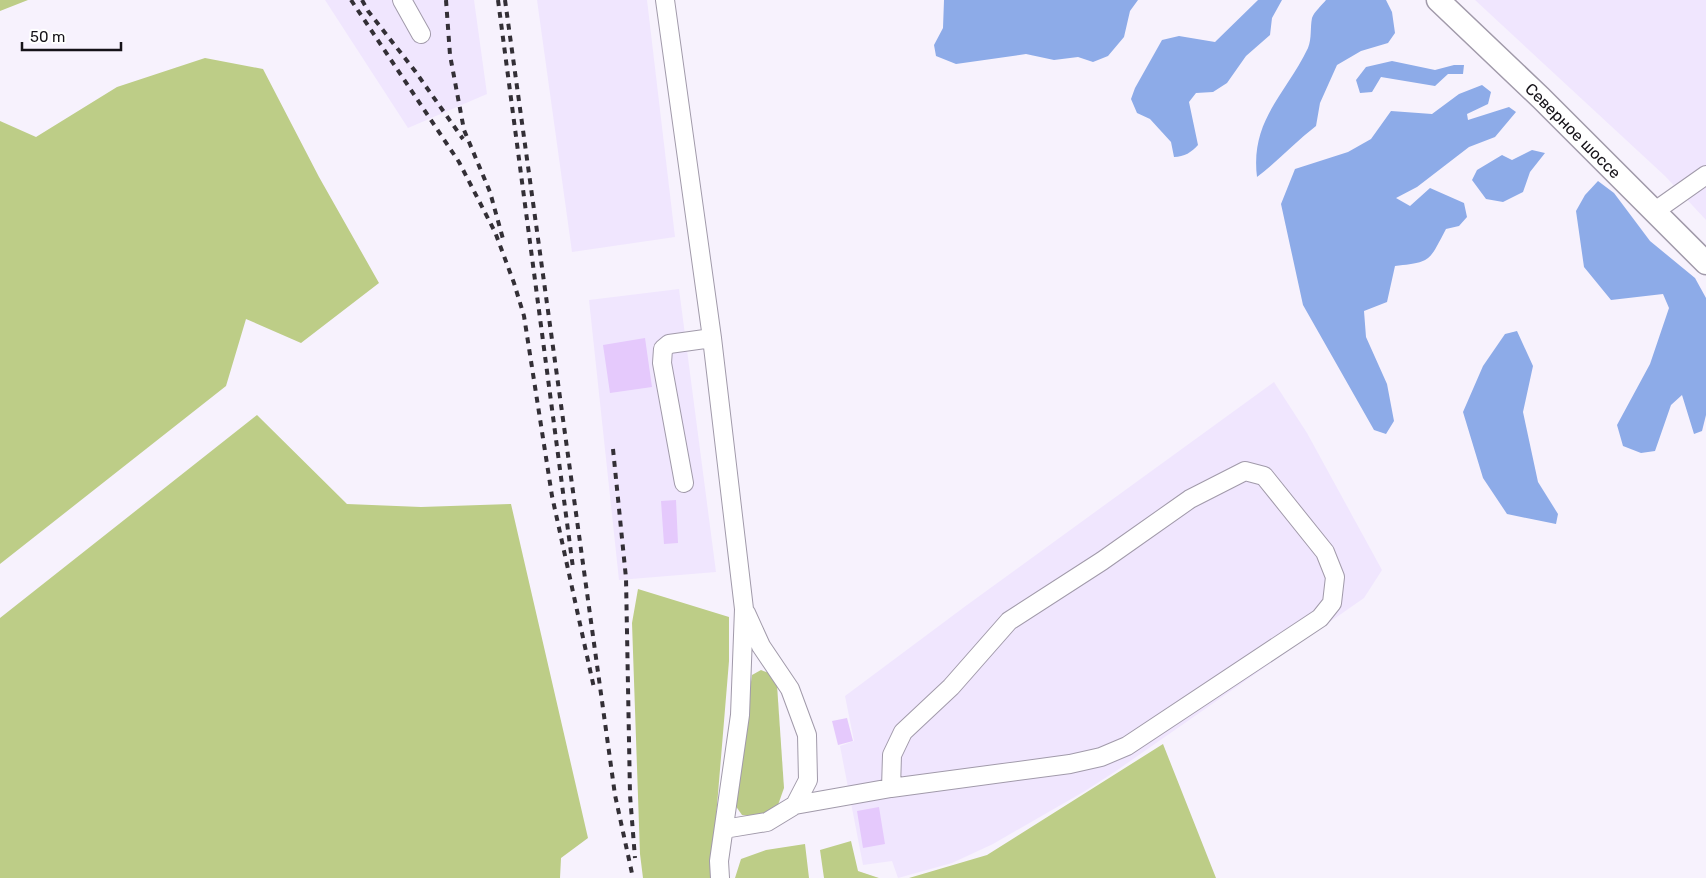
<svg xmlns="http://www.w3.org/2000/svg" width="1706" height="878" font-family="Rubik,sans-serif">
<rect width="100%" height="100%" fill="#f7f2fd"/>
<!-- built -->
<path fill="#f0e6fe" d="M325,0H474L487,94L408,128Z
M537,0H647L675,237L572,252Z
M1475,0H1706V220L1665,176Z
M679,289L716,572L619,580L589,300Z
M1274,382L1307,433L1382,570L1364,598L1116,771L1085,791L993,844L952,863L898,878L892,861L863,865L840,746L854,741L845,696L967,605Z"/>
<!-- green -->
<path fill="#bbcb87" d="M761,670L769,673L777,685L784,788L778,805L769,812L751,816L742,815L735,805L737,781L752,675Z"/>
<!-- forest -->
<path fill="#bdcd87" d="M0,0H28L0,11Z
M205,58L263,69L319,177L379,283L301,343L246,319L226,386L0,564V121L36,137L117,87Z
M257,415L347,504L421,507L511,504L588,838L561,858L560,878H0V618Z
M638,589L729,617V661L711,878H643L640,854L632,623Z
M1163,744L1216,878H909L987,855Z
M851,841L858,871L879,878H824L820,850Z
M805,844L809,878H735L741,859L766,850Z"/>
<!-- water -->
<path fill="#8dabe8" d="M944,0H1138L1130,11L1124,37L1108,56L1093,62L1078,57L1054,60L1026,54L956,64L936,56L934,45L943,28Z
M1258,0H1282L1272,18L1270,35L1246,56L1227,83L1213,92L1196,93L1189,102L1198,145C1192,152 1184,157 1174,157L1171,142L1150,119L1137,113L1131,99L1135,88L1162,40L1179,36L1215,42Z
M1326,0H1386L1392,12L1395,33L1388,43L1361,51L1337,65L1320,103L1316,126C1295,142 1278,161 1257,177C1250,120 1286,94 1308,48C1312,38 1310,28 1312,18C1314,12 1322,5 1326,0Z
M1392,61L1435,70L1454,65H1464L1463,74H1448L1435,86L1381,77L1372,92L1360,93L1356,80L1366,67Z
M1482,85L1491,92L1488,104L1467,114L1468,120L1509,107L1516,112L1495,137L1469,147L1417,187L1396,198L1410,206L1430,188L1464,203L1467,217L1459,226L1446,229C1429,261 1432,262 1395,266L1387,302L1364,311L1366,337L1387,384L1394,421L1386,434L1374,430L1303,305L1281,204L1295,169L1348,152L1371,139L1391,111L1432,114L1459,94Z
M1532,150L1545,153L1530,172L1523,192L1503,202L1486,199L1472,180L1477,170L1502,155L1512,160Z
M1598,181L1614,193L1650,241L1695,278L1706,298V415L1702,431L1694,434L1682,395L1671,405L1655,451L1641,453L1623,446L1617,425L1650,364L1669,308L1663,294L1611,300L1584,267L1576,211L1585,195Z
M1517,331L1533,366L1523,412L1538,482L1558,514L1556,524L1507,514L1483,478L1463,412L1483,366L1505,334Z"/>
<!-- building -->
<path fill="#e5c9fc" d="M645,338L652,387L610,393L603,345Z
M676,500L678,543L664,544L661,501Z
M847,718L853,741L838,745L832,721Z
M879,807L885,844L863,848L857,811Z"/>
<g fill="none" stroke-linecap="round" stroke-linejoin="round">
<defs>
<path id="minor" d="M402,0L421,34
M665,0L712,338L744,609L740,715L719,861L720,878
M1655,211L1706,175
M684,483L662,363L663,349L669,344L712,338
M795,805L891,788L1070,764L1101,757L1127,746L1320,618L1332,603L1335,577L1325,552L1264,476L1245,471L1190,499L1102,561L1009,621L951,687L903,732L892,755L891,788
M724,829L767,822L795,805L808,780L807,735L790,689L761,646L746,613"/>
<g id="major">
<path id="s1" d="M1438,0L1541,98L1706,263"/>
</g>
</defs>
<!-- minor casing -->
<use href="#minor" stroke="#a19aaa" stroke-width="20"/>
<!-- major casing -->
<use href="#major" stroke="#a19aaa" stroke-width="25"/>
<!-- minor -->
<use href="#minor" stroke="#fff" stroke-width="18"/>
<!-- major -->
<use href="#major" stroke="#fff" stroke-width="22"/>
<!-- rail -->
<path stroke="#332f36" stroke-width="4" stroke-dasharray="6 6" stroke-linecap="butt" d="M351,0L459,162L495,232L514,283L524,316L552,496L594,688
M362,0L368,11L415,71L463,139
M446,0L450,55L464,130L490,192L503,239
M498,0L573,568
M505,0L615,795L633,878
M613,449L626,578L630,795L635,858"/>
</g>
<g text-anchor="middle" stroke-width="4" stroke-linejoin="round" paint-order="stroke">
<!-- street labels -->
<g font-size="16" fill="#151218" stroke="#fff">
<text dy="6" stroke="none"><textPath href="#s1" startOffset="188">Северное шоссе</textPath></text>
</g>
</g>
<!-- scale -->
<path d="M22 42v8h99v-8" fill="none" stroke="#151218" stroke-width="2.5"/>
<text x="30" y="42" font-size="15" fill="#151218" stroke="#ffffff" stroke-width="4" paint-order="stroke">50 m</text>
</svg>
